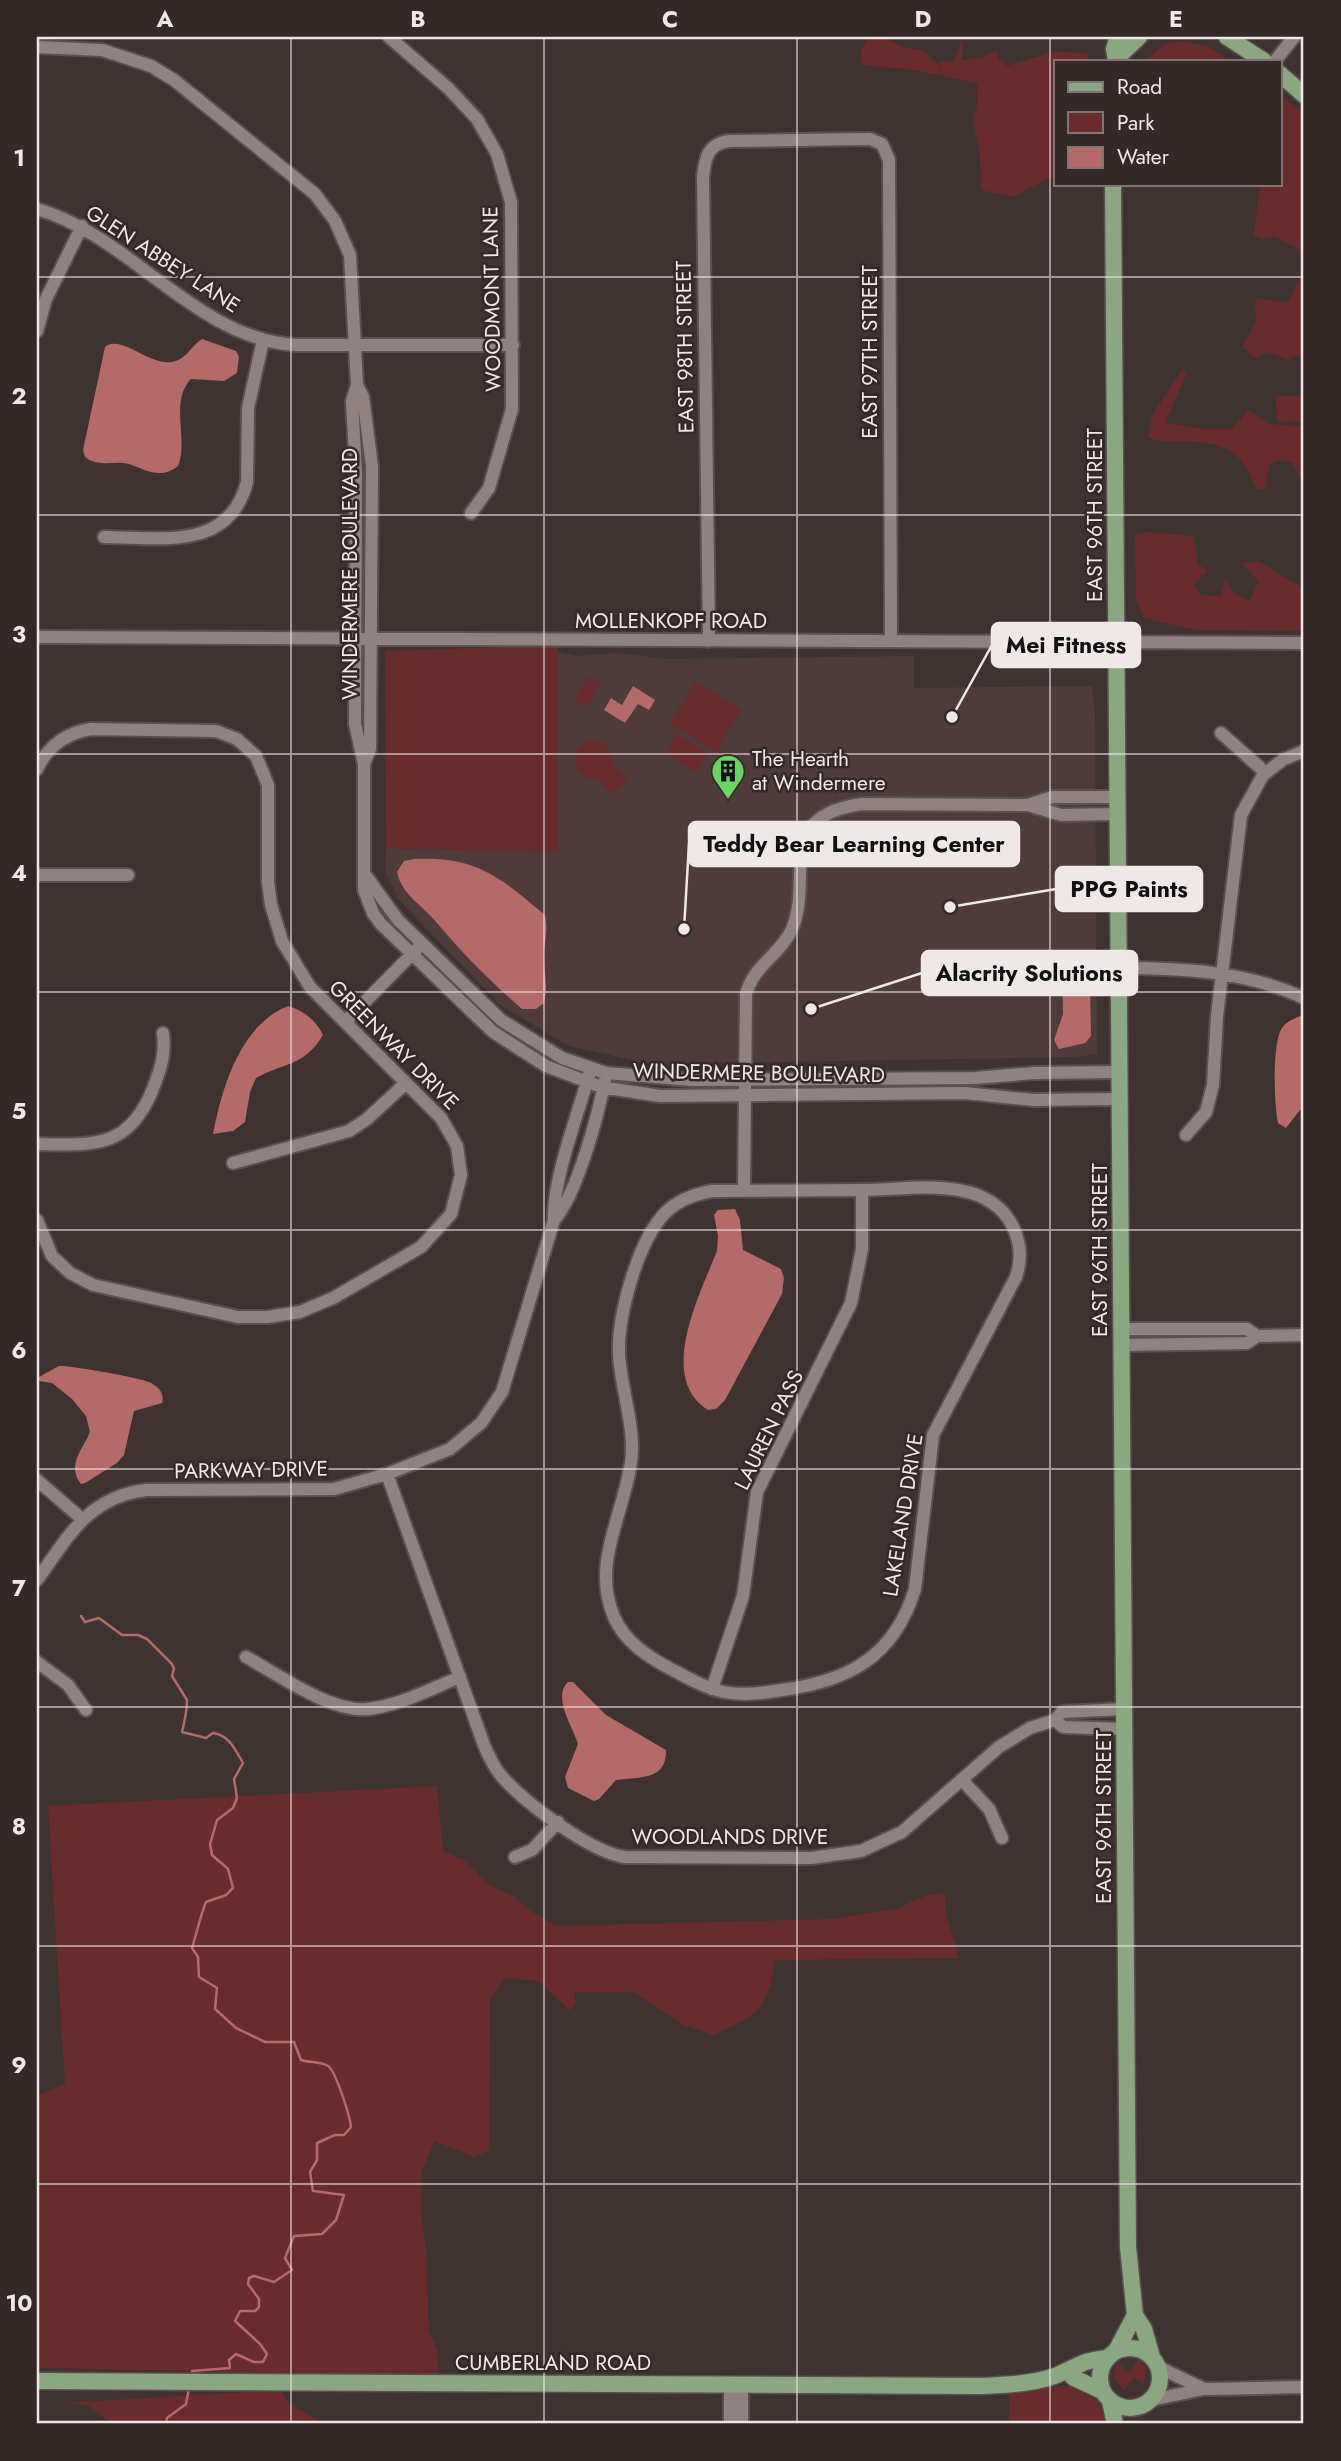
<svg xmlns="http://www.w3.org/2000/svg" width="1341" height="2461" font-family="Jost,sans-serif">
<rect width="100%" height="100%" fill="#3f3332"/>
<!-- built -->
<path fill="#4e3b3a" d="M558,652L576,656L619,653L665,659L914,656V688L1092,686L1095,711L1097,1054L1075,1057L650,1064L569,1046L499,1004L399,900L385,871L386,848L558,852Z"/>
<!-- green -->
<path fill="#682c2c" d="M963,37L962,60L982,58L998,50V58L1007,66L1054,52L1088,53V61H1056V179L1049,178L1012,197L981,190L980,153L973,122L978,101L977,83L909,69L861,65L862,48L868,39L885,38L902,47L924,51L942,68L939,62L954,61Z
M1183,41L1208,47L1230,61H1146L1165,44Z
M1280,94L1304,114V357L1294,355L1290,360L1267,352L1256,358L1242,347L1256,322L1255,302L1259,298L1285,303L1291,297L1304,266L1298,249L1275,236L1262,239L1254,235L1260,184H1280Z
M1183,368L1186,375L1165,423L1205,429H1232L1248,410L1269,424L1304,427V484L1292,462L1279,460L1269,465L1265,489L1256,490C1245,449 1221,442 1181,441C1169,441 1159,442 1148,437L1152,416Z
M1276,396H1304V421L1277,422Z
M1147,532L1194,536L1198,565L1208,570L1194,585L1201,595L1221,596L1226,579L1234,593L1249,602L1259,581L1242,564L1258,561L1304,589V631L1195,630L1144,618L1136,599L1135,535Z
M558,645V852L386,848L385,651Z
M588,677L600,684L586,707L574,700Z
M695,682L741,710L716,752L670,723Z
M677,734L708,753L696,773L665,753Z
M588,740L606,744L612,763L628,779L612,794L597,778H587L577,770L575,751Z
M437,1786L443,1851L463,1860L491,1886L514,1896L529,1910L556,1926L834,1919L898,1908L925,1896L945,1893L946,1915L959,1958L775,1960C767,2013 760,2012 714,2035L684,2025L634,1992H574L576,2005L569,2010L539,1981L504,1978L490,2000L489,2150L474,2157L435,2141L422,2170L421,2213L426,2248L429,2331L437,2349L439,2376L37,2368V2096L65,2084L48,1806Z
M1139,2359L1147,2368L1144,2385L1134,2377L1124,2390L1114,2378L1117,2363L1129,2372Z
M1065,2385C1092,2390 1098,2398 1107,2424H1009V2395Z
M281,2390L288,2403L316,2419L317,2424H111L89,2406L64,2403Z"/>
<!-- water -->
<path fill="#b46a68" d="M202,339L236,351L239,357L237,373L224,381L191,379C169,402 189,440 178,466C161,480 146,470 129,464C114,460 99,468 85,457L83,450L105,347C121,334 149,366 172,362C187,359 191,346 202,339Z
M633,686L655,700L649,710L638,704L625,723L604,710L611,698L622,705Z
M414,859C476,856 500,877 545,915C549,932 543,946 544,962C545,977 548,988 544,1003L536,1009H522C491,982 463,954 437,923C423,905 403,897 397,872L404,861Z
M1071,956L1078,957L1090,986L1091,1036L1085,1043L1059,1049L1054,1040L1063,1014L1062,970Z
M288,1006C303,1010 316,1020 323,1035C304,1067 282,1063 256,1078L250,1092L245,1122L233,1131L213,1134C222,1088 240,1025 288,1006Z
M1301,1016L1304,1018V1105L1286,1128L1278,1123C1274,1104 1272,1043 1282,1028C1287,1021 1293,1019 1301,1016Z
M735,1209L740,1220L743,1250L781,1269L784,1278L782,1294L725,1400L716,1409L708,1410C656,1378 701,1292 717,1251L718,1236L714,1215L718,1210Z
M59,1366C69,1365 141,1378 149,1382C158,1386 165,1393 162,1403L134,1411L124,1455L117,1463L85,1483L81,1484C66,1465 83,1449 90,1432L86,1416L72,1399L52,1383L39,1381V1377Z
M568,1682H573L606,1715L666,1750C667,1781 639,1777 616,1780L599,1799L594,1801L568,1788L565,1777L578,1744C573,1727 552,1697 568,1682Z"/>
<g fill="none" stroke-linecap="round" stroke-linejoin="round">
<!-- stream -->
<path stroke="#b46a68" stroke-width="2.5" d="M81,1616L85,1622L99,1618L122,1635H138L147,1639L172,1664L174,1669L172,1676L187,1700C187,1711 185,1720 182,1732L206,1738L213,1733C229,1735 235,1749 243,1763L234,1779L237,1798L233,1808L217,1820L210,1844L212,1855L228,1869L233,1888L226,1895L206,1902C200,1917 197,1932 192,1948L198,1957L199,1977L217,1988L215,2009L236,2028L265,2042H294L301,2060C310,2063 320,2061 328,2066C336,2071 350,2117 351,2127L344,2135H335L317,2143V2160L310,2172L313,2191L344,2195L336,2220L322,2234L294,2236L285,2258L292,2270L274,2282L254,2276L249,2278L248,2284L259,2299V2307L255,2311H240L235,2321L260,2344L267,2354L263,2362H254L236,2354L229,2360L230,2368L192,2371V2375
M166,2424L167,2418L186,2404L189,2388"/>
<defs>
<path id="minor" d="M389,37L448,88L477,119L497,154L511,202L512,409L489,488L471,513
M37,47L102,50L151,66L174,80L315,194L335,221L350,255L357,385L363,397L372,466L370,749L364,764
M1275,61L1294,37
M37,209C131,236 197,340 297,345H513
M37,331L46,299L82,226
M357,385L352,401L356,473L355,724L364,764V890L373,913L381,924L493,1032L546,1066L601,1087L660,1096L965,1093L1033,1100L1120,1099
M104,537C160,537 229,552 247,482L248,408L263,340
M37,637L1304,643
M709,641L703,177C705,157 708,144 729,141L870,139L882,144L889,160L891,641
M1221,733L1266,773
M37,769C48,746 66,733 91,729L216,731L237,739L256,756L268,785V882L271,905L282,941L310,987L441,1118L457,1146L461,1175L451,1214L421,1247L333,1298L300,1312L267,1317H238L93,1285L70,1273L52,1256L37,1220
M1028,805L1052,797H1118
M37,875H128
M366,876L398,920L501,1020L562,1058L606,1073L692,1080L975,1078L1034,1073L1120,1072
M1119,968C1183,968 1245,971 1304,998
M345,1022L417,949
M1186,1135L1206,1112L1213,1085L1217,1016L1241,815L1263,775L1284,759L1304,751
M37,1144C93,1145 128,1149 152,1091C160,1071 166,1055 163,1033
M233,1163L349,1131L367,1119L406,1083
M862,1190C911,1190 985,1174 1012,1225C1021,1242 1022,1259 1016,1277L933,1435L915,1589C894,1657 849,1681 782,1690C764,1693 743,1696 724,1692C705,1688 688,1678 671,1669C648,1657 625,1642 614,1617C591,1564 624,1514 631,1462C636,1426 620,1388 619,1352C618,1314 638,1241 665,1213C677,1201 695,1194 712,1191Z
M744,1191L746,994C754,965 780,955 792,929C814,878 772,816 862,804L1028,805L1061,815L1118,814
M554,1220C577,1195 598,1115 605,1080
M1122,1329H1247L1257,1336
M1122,1345L1247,1343L1257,1336L1304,1335
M387,1474L484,1745C489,1757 494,1768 503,1778C527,1804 590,1852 625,1857L811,1858L861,1851L902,1832L999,1747L1030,1728L1055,1720L1062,1712L1124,1709
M37,1480L82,1519
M37,1580C68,1537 88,1497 146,1490L334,1489L387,1474L450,1449L481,1423L502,1392L554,1220C552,1180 580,1109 591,1068
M246,1657C279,1675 331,1713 368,1709C399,1706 432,1688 460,1677
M37,1662L68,1685L86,1710
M712,1689L743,1596L757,1492L851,1303L862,1249V1190
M1055,1720L1063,1727L1125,1729
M963,1781L989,1809L1002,1838
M515,1857L532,1850L558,1822
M1158,2367L1204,2389
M742,2386V2424
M1151,2400L1204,2389L1304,2387
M730,2424V2386"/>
<path id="major" d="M1227,37L1264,61
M1118,57L1139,37
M1116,61L1114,49L1118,37
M1280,74L1304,95
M1113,184L1128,2247L1135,2315L1144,2329L1152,2357
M1100 2378a30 30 0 1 1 60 0a30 30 0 1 1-60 0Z
M1116,2351L1135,2315
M1067,2371L1074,2378L1102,2391
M37,2381L979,2386C1005,2385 1042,2384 1066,2371C1085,2362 1085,2361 1107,2358
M1110,2401L1115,2424"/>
</defs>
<!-- minor casing -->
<use href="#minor" stroke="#5b504f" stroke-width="16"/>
<!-- major casing -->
<use href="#major" stroke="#5b504f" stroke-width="19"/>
<!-- minor -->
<use href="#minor" stroke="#908281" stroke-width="12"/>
<!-- major -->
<use href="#major" stroke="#8ba782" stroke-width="16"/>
</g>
<!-- grid -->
<path fill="none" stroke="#f0e8e7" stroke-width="2" stroke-opacity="0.55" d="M291,37V2424M544,37V2424M797,37V2424M1050,37V2424M37,277H1304M37,515H1304M37,754H1304M37,992H1304M37,1230H1304M37,1469H1304M37,1707H1304M37,1946H1304M37,2184H1304"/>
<!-- icons -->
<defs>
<symbol id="building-pin" viewBox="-11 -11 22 30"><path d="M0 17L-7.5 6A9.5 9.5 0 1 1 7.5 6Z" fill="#6ad363" stroke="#352928"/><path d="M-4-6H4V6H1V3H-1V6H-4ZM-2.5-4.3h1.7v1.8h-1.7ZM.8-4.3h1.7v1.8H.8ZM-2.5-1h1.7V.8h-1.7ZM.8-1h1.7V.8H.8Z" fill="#111"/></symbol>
</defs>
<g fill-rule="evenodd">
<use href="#building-pin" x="709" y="752" width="38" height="52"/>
</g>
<g text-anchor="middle" stroke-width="5" stroke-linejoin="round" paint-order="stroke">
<!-- street labels -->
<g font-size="21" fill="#f0e8e7" stroke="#352928">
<text transform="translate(163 259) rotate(33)" y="7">GLEN ABBEY LANE</text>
<text transform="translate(492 299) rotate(-91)" y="7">WOODMONT LANE</text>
<text transform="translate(685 347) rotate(-91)" y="7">EAST 98TH STREET</text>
<text transform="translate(870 352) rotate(-90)" y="7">EAST 97TH STREET</text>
<text transform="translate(1095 515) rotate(-90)" y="7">EAST 96TH STREET</text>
<text transform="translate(350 574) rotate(-90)" y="7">WINDERMERE BOULEVARD</text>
<text x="671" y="628">MOLLENKOPF ROAD</text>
<text transform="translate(394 1045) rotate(45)" y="7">GREENWAY DRIVE</text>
<text transform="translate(759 1073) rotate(1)" y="7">WINDERMERE BOULEVARD</text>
<text transform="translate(1100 1250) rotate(-90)" y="7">EAST 96TH STREET</text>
<text transform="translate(769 1430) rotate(-64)" y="7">LAUREN PASS</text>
<text transform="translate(251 1470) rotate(-1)" y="7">PARKWAY DRIVE</text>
<text transform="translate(903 1515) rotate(-81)" y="7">LAKELAND DRIVE</text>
<text transform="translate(1104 1817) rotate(-90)" y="7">EAST 96TH STREET</text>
<text x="730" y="1844">WOODLANDS DRIVE</text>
<text x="553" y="2370">CUMBERLAND ROAD</text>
</g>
<!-- poi labels -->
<g font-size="21" fill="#f0e8e7" stroke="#352928" text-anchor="start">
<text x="752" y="766">The Hearth<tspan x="752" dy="24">at Windermere</tspan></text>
</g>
</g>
<!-- callouts -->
<path fill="none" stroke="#f0e8e7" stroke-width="2.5" d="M952 717L992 645M684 929L689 844M950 907L1056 889M811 1009L922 973"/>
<g fill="#f0e8e7" stroke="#352928" stroke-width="2.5">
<circle cx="952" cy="717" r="7"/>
<circle cx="684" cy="929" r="7"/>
<circle cx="950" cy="907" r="7"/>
<circle cx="811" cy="1009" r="7"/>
</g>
<g fill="#f0e8e7" stroke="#f0e8e7" stroke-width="2.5">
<rect x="992" y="623" width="148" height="44" rx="7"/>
<rect x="689" y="822" width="330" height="44" rx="7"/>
<rect x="1056" y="867" width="146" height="44" rx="7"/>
<rect x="922" y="951" width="215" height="44" rx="7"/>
</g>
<g font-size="23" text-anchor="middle" font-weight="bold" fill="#111">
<text x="1066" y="653">Mei Fitness</text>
<text x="854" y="852">Teddy Bear Learning Center</text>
<text x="1129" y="897">PPG Paints</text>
<text x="1029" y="981">Alacrity Solutions</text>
</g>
<!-- border -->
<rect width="1341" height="2461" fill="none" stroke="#352928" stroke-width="77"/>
<!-- legend -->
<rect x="1054" y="60" width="228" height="126" fill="#352928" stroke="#807574" stroke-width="2"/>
<rect x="1068" y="82" width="35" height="10" fill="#8ba782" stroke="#807574" stroke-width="2"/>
<text x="1117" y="94" font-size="21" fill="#f0e8e7">Road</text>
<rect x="1068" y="112" width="35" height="21" fill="#682c2c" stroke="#807574" stroke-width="2"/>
<text x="1117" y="130" font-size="21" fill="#f0e8e7">Park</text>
<rect x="1068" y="147" width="35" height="21" fill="#b46a68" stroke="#807574" stroke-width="2"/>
<text x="1117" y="164" font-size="21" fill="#f0e8e7">Water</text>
<rect x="38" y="38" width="1264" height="2384" fill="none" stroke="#f0e8e7" stroke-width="2.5"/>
<g font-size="23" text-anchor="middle" font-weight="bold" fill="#f0e8e7">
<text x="165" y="27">A</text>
<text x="418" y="27">B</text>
<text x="670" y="27">C</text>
<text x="923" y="27">D</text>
<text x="1176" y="27">E</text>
<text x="19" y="166">1</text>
<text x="19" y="404">2</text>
<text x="19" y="642">3</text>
<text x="19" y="881">4</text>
<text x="19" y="1119">5</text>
<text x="19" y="1358">6</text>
<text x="19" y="1596">7</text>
<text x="19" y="1834">8</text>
<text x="19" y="2073">9</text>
<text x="19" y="2311">10</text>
</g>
</svg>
